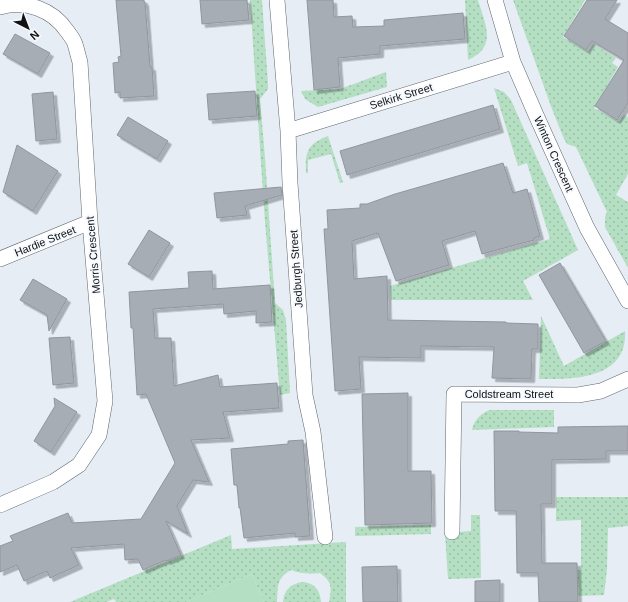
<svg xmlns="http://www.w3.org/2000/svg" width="628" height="602" font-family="Arial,sans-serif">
<defs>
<pattern id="green-dots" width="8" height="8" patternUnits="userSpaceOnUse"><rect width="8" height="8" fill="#b4dfc3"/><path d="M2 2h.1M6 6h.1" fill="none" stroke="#9abea7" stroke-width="1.8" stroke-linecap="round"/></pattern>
<filter id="shadow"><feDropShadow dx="3.5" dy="3.5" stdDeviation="0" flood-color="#0004"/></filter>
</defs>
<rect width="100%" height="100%" fill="#e6edf5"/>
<!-- green -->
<path fill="url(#green-dots)" d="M250,0H262L268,84V89L260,99L265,158L275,303L283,310L286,320L290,393L280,395L265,222Z
M465,0H478C485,24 498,47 468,60Z
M513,0H585L563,37L588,52L593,44L616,58L612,63L618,67L594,108L619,122L624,115L628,117V174L616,195L628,202V268L605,227V217L607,212L576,147L567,144L564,139L552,109Z
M386,72L387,87L318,107L305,99L301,91L340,89Z
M494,88L504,92L511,100L578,250L523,281L533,300H391L390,286L550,239L527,163L518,166Z
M328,136L343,182L340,183L331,154L308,160V173H306C305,152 307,144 328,136Z
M541,316L564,366L625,331C628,382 567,379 539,379Z
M490,410H554V427L472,430C474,420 481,413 490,410Z
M556,497H628V526L608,528L607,569L604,595L577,596L545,572L581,570V520L556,521Z
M471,515H480L481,578L448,579L445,533L471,531Z
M431,525V534L355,536V527Z
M231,535L232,549L346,542V602H329C332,587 332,582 320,573C309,574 301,574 291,570C276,578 278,587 277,602H264L252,574L186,602H116L114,599L106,602H70Z
M304,582C315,584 320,590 321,602H283C284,589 292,583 304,582Z"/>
<!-- pitch -->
<path fill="#b4dfc3" d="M252,574L264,602H186Z"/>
<!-- building -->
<path fill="#a7adb4" stroke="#90969d" filter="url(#shadow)" d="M116,0H144V2H145L150,67H152L154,96L120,98V92L115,93L113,63L119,62L118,57L121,56Z
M200,0H247L249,20L202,24Z
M307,0H333L334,17L352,16L353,27L384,26V20L463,13L465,39L380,46V54L338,58L340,87L314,90Z
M587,0H617L605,19L628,33V103L617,120L595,106L624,60L592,41L586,50L564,36Z
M15,34L50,53L38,74L3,54Z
M255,91L257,116L209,120L207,94Z
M53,92L57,139L36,141L32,94Z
M493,105L500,129L347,175L340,151Z
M128,117L168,141L157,159L117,135Z
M17,145L58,171L33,211L3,192Z
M503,163L513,193L527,189L540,236L534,238V240L482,254L475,231L442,241L449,265L396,281L378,233L352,241L354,279L387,276L388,320L506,322V323L538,324V349H532L531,379L492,378L494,347L421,346V358L359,357L361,389L335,391L324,229H328L327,210L360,208V204H367L395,194Z
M281,187L282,195L245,206L247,215L217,218L214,193Z
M149,230L170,243L149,277L128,264Z
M560,263L606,341L584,353L539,275Z
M212,271L213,289L270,285L272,322L256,323V311L224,314L223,304L153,309L155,338H171L174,386L218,375L220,387L277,383L279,408L223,412L230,438L191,440L209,482L193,480L177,506L188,534L166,521L181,555L167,561L166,560L143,570L138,559L125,560L124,544L71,548L79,565L50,578L47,571L24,581L17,565L0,572V546L13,541L10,536L68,513L72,523L141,519L175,463L146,394L137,395L133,328H131L129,292L189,288L188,272Z
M33,279L67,299L49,331L47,315L20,300Z
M70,337L74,383L53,385L49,338Z
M408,393V471H431L432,523L365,525L362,394Z
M54,398L77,412L51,452L34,441L55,406Z
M628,426V451H606V459L552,460V504H541L542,563H577L578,602H539L538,573H517L516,511H495L494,431H519V432L558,433V427Z
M303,440L310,536L295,537V533L244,538L240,508H239L237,485H234L231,449L288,444V441Z
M397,566L398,602H363L362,567Z
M500,580V602H475V581Z"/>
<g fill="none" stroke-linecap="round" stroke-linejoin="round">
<defs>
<path id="minor" d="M277,0L288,131L290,183L305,395L313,432L325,537
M495,0L513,62L536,115L587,228L628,301
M0,7C26,0 52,9 67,31C70,35 74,40 75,44C77,50 78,56 80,62L90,222L105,401L99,435L79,465L53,482L0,505
M288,131L513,62
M0,259L90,222
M452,532L454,394L578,395L601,391L628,379"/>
</defs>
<!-- minor casing -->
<use href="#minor" stroke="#61676e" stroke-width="16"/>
<!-- minor -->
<use href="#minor" stroke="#fff" stroke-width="15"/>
</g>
<g text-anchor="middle" stroke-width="4" stroke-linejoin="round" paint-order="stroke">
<!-- street labels -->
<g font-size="11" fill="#101214" stroke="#f6faff">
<text transform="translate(401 96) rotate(-17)" y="4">Selkirk Street</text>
<text transform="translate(554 154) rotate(66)" y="4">Winton Crescent</text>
<text transform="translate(45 241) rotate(-22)" y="4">Hardie Street</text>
<text transform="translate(93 255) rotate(-95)" y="4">Morris Crescent</text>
<text transform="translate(296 269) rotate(-94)" y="4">Jedburgh Street</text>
<text x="509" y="398">Coldstream Street</text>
</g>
</g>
<!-- north arrow -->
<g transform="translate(28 28) rotate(138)" stroke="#f6faff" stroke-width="3" paint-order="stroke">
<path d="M0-3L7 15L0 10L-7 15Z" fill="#101214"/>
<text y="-6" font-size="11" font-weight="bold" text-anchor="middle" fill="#101214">N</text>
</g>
</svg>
